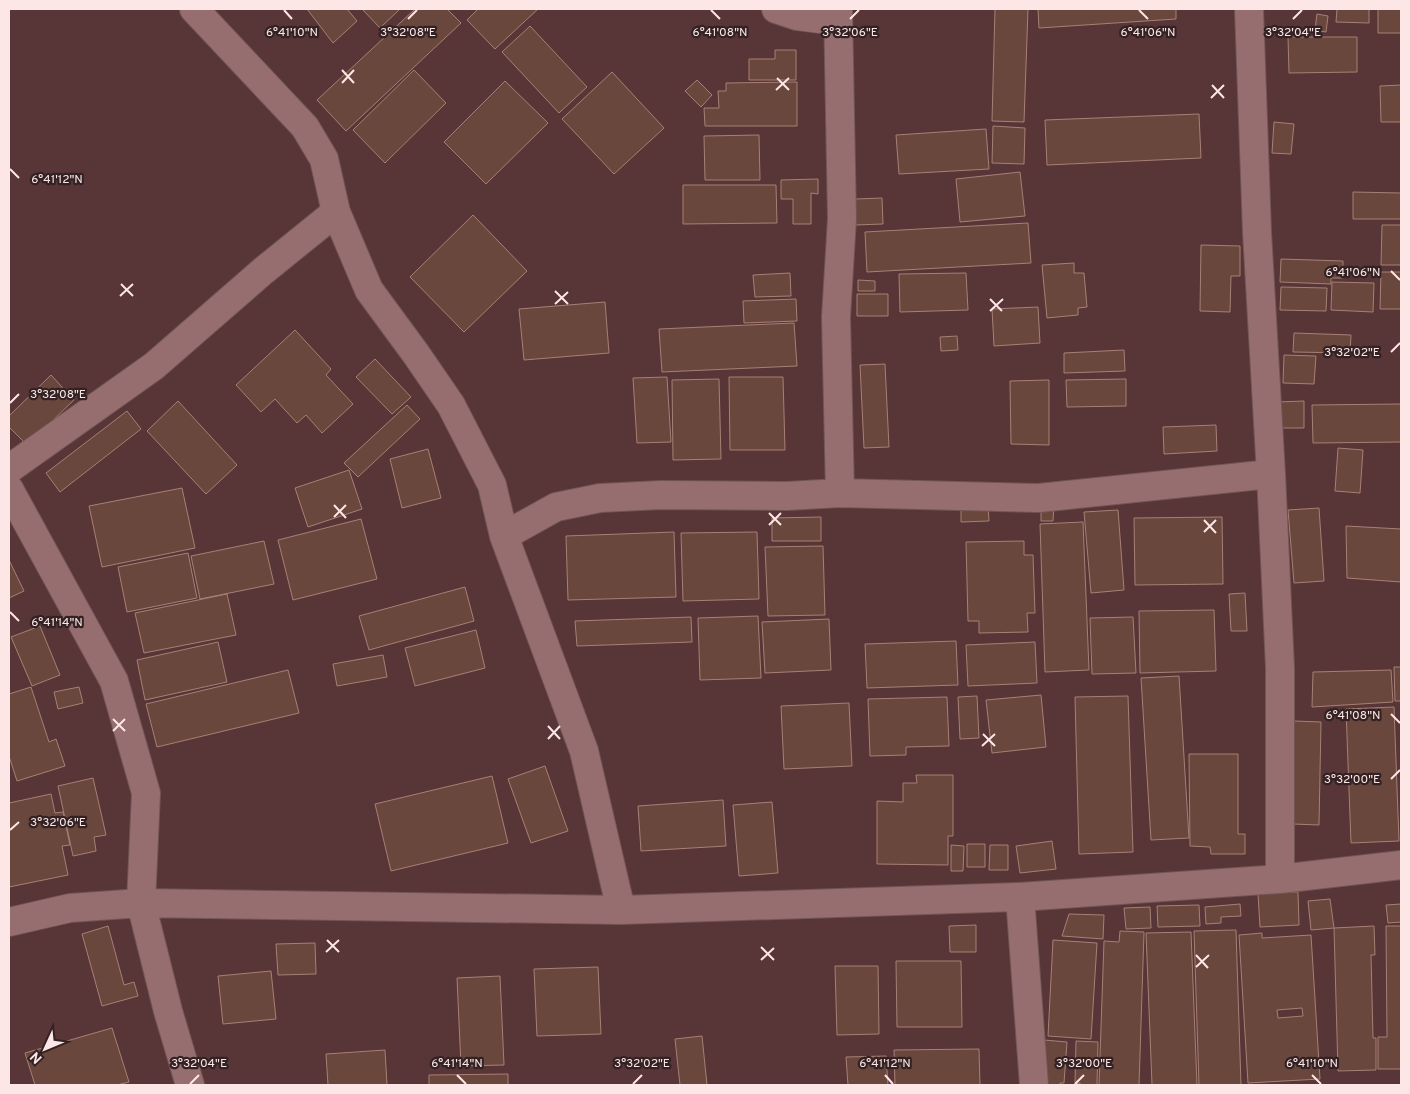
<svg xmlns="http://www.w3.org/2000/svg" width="1410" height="1094" font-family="Overpass,sans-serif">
<rect width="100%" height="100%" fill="#583537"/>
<!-- building -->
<path fill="#6a473d" stroke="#a78075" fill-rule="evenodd" d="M307,9H347L357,21L333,43Z
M362,9H400L380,28Z
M415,9H447L461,23L346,131L317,100Z
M478,9H538L495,49L467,20Z
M995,9H1028L1024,122L992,121Z
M1038,9H1176V19L1039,28Z
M1337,9H1369V23L1336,22Z
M1378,9H1401V33H1378Z
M1317,14L1328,16L1326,32L1315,30Z
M530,26L587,87L559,113L502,52Z
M1288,37H1357V72L1289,73Z
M775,50H796V80H749V59H775Z
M414,70L446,103L385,163L353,130Z
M612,72L664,128L614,174L562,119Z
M697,80L712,95L701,107L685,91Z
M505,81L548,123L486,184L444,142Z
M797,82V126H705L704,108H719L718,91H726V83Z
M1401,85V122H1381L1380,86Z
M1199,114L1201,158L1047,165L1045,120Z
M1274,122L1294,124L1291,154L1272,153Z
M993,126L1025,128L1024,164L992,163Z
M986,129L989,169L899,174L896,135Z
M759,135L760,180H705L704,136Z
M1020,172L1025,216L960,222L956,179Z
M818,179V194L811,193V224H793V199H781V180Z
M683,185H776L777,223L683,224Z
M1353,192L1401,193V219H1353Z
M882,198L883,224L855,225V199Z
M473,215L527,271L464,332L410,277Z
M1028,223L1031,263L867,272L865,232Z
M1382,225H1401V265H1381Z
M1201,245L1240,246V276H1231L1230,312L1200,311Z
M1281,259L1343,261V278H1331V284L1280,282Z
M1074,263V273H1084L1087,307L1078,308V315L1047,318L1042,265Z
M1381,272H1401V309H1380Z
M790,273L791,296L755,297L753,275Z
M966,273L968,310L900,312L899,274Z
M858,280L875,281V291H858Z
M1332,282L1374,283L1373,312L1331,310Z
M1281,287L1327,288L1326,311L1280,310Z
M857,294H888V316H857Z
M796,299L797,321L744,323L743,301Z
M605,302L609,353L524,360L519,309Z
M1038,307L1040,343L994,346L992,309Z
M794,323L797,366L662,372L659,329Z
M295,330L331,369L326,375L353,404L322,433L306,415L297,423L275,399L261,412L236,385Z
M1294,333L1351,335L1350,353L1293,352Z
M957,336L958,350L941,351L940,337Z
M1124,350L1125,371L1064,373V353Z
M1284,355L1316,356L1314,384L1283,383Z
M375,359L411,397L392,414L356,377Z
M885,364L889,447L864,448L860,365Z
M51,375L74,400L27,445L9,427V416Z
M667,377L671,442L637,443L633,378Z
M729,377H783L785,450H730Z
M719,379L721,459L673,460L672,380Z
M1126,379V406L1067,407L1066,380Z
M1049,380V445L1011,444L1010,381Z
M178,401L237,465L206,494L147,431Z
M1304,401V428H1278V402Z
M1401,404V442L1313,443L1312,405Z
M407,405L420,419L358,477L344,463Z
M127,411L141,429L60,492L46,473Z
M1216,425L1217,451L1164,454L1163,427Z
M1338,448L1363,450L1360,493L1335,491Z
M428,449L441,498L402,508L390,459Z
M349,470L362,509L308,527L295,488Z
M182,488L195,548L102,567L89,506Z
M988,505L989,521L961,522V506Z
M1041,506H1054L1053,521H1041Z
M1319,508L1324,581L1294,583L1288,510Z
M1118,510L1124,590L1091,593L1084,512Z
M821,517V541H772V518Z
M1222,517L1223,584L1135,585L1134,518Z
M361,519L377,579L293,600L278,540Z
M1083,522L1089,670L1045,672L1040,524Z
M1346,526L1401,529V582L1347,578Z
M674,532L676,597L568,600L566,536Z
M757,532L759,599L683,601L681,533Z
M264,541L274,584L200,599L191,556Z
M1024,541V555H1033L1035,613H1027L1028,632L979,633V621H968L966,542Z
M823,546L825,615L768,616L765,547Z
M188,553L197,598L127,612L118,567Z
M9,560L24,591L9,598Z
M465,587L474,621L369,650L359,616Z
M1245,593L1247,631H1231L1229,594Z
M227,594L236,635L144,653L135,613Z
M1214,610L1216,671L1140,673L1139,611Z
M758,616L761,678L700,680L698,618Z
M691,617L692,642L577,646L575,621Z
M1133,617L1136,673L1092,674L1090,618Z
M829,619L831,670L765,673L762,622Z
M40,626L60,675L32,686L11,637Z
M476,630L485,668L415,686L405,648Z
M956,641L958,685L867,688L865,644Z
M218,642L227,682L145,700L137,660Z
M1035,642L1037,683L968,686L966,645Z
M383,655L387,677L337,686L333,664Z
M1394,667H1401V701H1395Z
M288,670L299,713L157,747L146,704Z
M1391,670L1393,702L1312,707L1313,672Z
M1179,676L1189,838L1151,840L1141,678Z
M31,687L49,742L56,739L65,766L17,781L9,756V694Z
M79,687L83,703L58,709L54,692Z
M1041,695L1046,747L992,753L986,700Z
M977,696L979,738L960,739L958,697Z
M1128,696L1133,852L1079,854L1075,697Z
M947,697L949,746L906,747V755L870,756L868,699Z
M849,703L852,766L784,769L781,706Z
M1394,707L1399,841L1351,843L1346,709Z
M1294,721L1321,722L1319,825L1293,824Z
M1189,754H1238V834H1245V854H1211L1210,847L1190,846Z
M545,766L568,831L531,843L508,779Z
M916,775H953V836H948V865L877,864V801L903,802V783H917Z
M492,776L508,843L391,871L375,804Z
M93,778L106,835L94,837L96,851L73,856L58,786Z
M51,794L55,813L63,812L70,845L62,846L68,875L9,887V803Z
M723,800L726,846L641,851L638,806Z
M772,802L778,873L739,876L733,805Z
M1052,841L1056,869L1020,873L1016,846Z
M967,844H985V867H967Z
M951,845L964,846L963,871H951Z
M990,845H1008V870H989Z
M1298,892L1299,925L1260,927L1258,894Z
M1330,899L1334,928L1311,930L1308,901Z
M1240,904L1241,916L1221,917V923L1206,924L1205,907Z
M1401,904V922L1388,923L1386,905Z
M1199,905L1200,926L1158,927L1157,906Z
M1150,907L1151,928L1126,929L1124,908Z
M1069,914L1104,915L1103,939L1062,936Z
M976,925V952H950L949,926Z
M108,926L124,985L134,982L138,996L102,1006L82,934Z
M1374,926L1375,955H1371L1373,1038H1376V1070L1338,1071L1334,928Z
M1386,926H1401V1069H1378V1037H1387Z
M1236,930L1241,1085H1199L1194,931Z
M1120,931L1144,932L1139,1085H1099L1104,941L1119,942Z
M1191,932L1197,1085H1152L1146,933Z
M1262,933V938L1311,935L1320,1079L1248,1083L1239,935ZM1302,1008L1303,1016L1278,1018L1277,1010Z
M1053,940L1097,943L1091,1039L1048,1036Z
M315,943L316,974L278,975L276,944Z
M896,961H961L962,1027H897Z
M835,966H878L879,1034L837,1035Z
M598,967L601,1034L537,1036L534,969Z
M271,971L276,1019L223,1024L218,976Z
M500,976L504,1065L461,1066L457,978Z
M112,1028L129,1082L117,1085H35L25,1053Z
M702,1036L707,1085H680L675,1039Z
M1044,1040L1067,1042L1064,1083H1060V1085H1041Z
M1076,1041L1098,1042L1097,1085H1080V1083L1075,1084Z
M979,1049L980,1085H895L894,1050Z
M385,1050L387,1085H328L326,1054Z
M886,1056L888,1085H848L846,1057Z
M508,1074V1085H429V1075Z"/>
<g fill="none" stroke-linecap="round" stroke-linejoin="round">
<defs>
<path id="street" d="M194,9L305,127L324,159L336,212
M776,9L797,16L820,19L838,9
M1249,9L1257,232L1271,474L1280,668V879
M9,469L154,366L263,271L336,212L369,290L416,354L451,405L492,485L504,536L584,751L621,910
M9,489L114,681L146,793L141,903L168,1011L190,1085
M840,493L1039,498L1271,474
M504,536L556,507L600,498L661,495L787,496L840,493L836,317L842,219L838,9
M1020,897L1034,1085
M9,922L70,908L141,903L621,910L1020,897L1280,879L1401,865"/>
</defs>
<!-- street casing -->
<use href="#street" stroke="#725556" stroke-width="30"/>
<!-- street -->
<use href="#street" stroke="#976e70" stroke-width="28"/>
</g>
<!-- ticks -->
<path fill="none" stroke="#fde6e6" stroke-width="2" d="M284,10L292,19M711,10L720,19M1139,10L1148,19M408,19L417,10M850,19L859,10M1293,19L1302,10M342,70L354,83M777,78L789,90M342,83L354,70M1212,85L1224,98M776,90L789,78M1211,98L1224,85M10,169L19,178M1391,271L1400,280M121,284L133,296M555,291L568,304M120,296L133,284M990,299L1002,311M555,304L568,292M990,311L1003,299M1391,352L1400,343M10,403L19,394M334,505L346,518M769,513L781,525M334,517L346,505M1204,520L1216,533M769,525L781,513M1204,532L1216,520M10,612L19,621M1391,714L1400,723M113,719L125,731M548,726L560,739M113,731L125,719M983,734L995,746M548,739L560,726M982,746L995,734M1391,779L1400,770M10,830L19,822M327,940L339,952M761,947L774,960M326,952L339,940M1196,955L1208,968M761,960L774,948M1196,967L1209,955M457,1075L466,1084M885,1075L893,1084M1312,1075L1321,1084M190,1084L199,1075M633,1084L642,1075M1075,1084L1084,1075"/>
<g font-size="12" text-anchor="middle" fill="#fde6e6" stroke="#332223" stroke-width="4.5" stroke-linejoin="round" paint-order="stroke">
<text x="408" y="36">3°32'08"E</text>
<text x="850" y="36">3°32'06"E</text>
<text x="1293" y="36">3°32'04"E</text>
<text x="292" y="36">6°41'10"N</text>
<text x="720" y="36">6°41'08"N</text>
<text x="1148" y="36">6°41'06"N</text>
<text x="57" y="183">6°41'12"N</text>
<text x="1353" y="276">6°41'06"N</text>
<text x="1352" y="356">3°32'02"E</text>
<text x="58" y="398">3°32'08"E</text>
<text x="57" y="626">6°41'14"N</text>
<text x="1353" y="719">6°41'08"N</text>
<text x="1352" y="783">3°32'00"E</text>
<text x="58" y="826">3°32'06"E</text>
<text x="457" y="1067">6°41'14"N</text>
<text x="885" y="1067">6°41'12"N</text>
<text x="1312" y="1067">6°41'10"N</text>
<text x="199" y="1067">3°32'04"E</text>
<text x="642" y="1067">3°32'02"E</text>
<text x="1084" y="1067">3°32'00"E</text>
</g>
<!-- border -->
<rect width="1410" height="1094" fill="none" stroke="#fde6e6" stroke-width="20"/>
<!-- north arrow -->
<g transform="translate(45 1049) rotate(226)" stroke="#332223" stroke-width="4" paint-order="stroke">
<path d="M0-4L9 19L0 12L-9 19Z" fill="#fde6e6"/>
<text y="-8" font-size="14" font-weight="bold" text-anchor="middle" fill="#fde6e6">N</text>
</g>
</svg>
